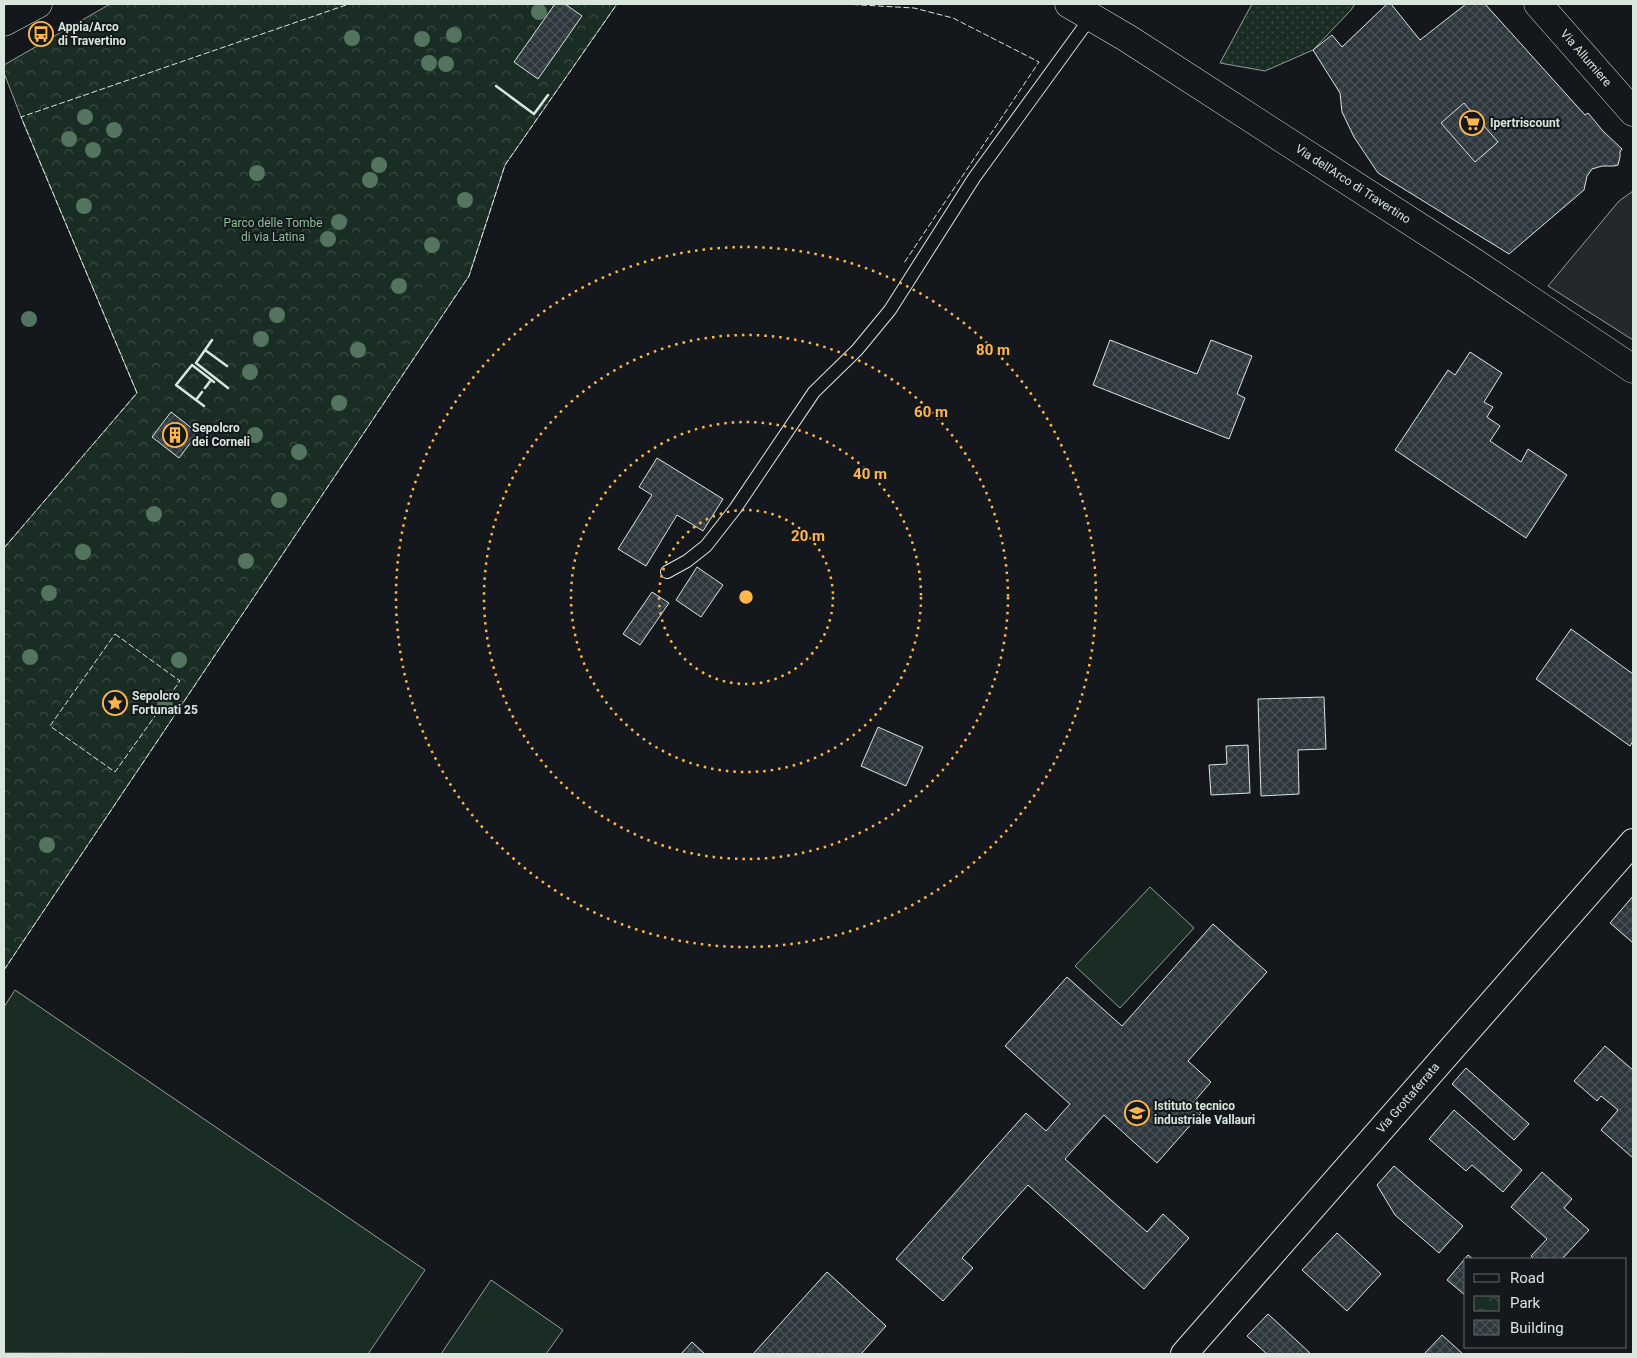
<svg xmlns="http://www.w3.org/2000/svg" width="1637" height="1358" font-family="Roboto,sans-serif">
<defs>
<pattern id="grass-dots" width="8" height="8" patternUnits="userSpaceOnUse" patternTransform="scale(1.25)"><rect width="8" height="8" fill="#1a2d24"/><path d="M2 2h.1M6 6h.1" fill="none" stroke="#3b4b43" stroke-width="1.8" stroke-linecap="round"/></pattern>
<pattern id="park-crowns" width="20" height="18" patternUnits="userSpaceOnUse" patternTransform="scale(1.25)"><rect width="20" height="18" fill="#1a2d24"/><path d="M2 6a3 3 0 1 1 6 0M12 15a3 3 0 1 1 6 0" fill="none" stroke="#3b4b43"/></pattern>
<pattern id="building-cross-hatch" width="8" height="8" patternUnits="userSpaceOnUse" patternTransform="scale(1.25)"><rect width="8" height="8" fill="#2c363c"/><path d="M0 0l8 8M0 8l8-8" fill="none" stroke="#4a5358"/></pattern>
</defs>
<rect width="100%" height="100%" fill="#14181c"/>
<!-- grass -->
<path fill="url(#grass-dots)" stroke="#939e99" d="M1252,4H1355L1351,10L1313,50L1265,71L1220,63Z"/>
<!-- park -->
<path fill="url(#park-crowns)" stroke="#939e99" d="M110,4H617L505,165L469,276L4,970V548L137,393L21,117L4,73V65Z"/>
<!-- pitch -->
<path fill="#1a2d24" stroke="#939e99" d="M1150,887L1194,928L1120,1008L1075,966Z
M15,990L425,1270L368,1354L4,1353V1007Z
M491,1280L563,1330L546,1354H441Z"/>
<!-- parking -->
<path fill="#24282b" stroke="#939e99" d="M1633,191V340L1548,286L1619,201Z"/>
<!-- building -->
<path fill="url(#building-cross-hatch)" stroke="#d8e6dc" d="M555,4H565L582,16L538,79L514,62Z
M1387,4H1391L1420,40L1466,4H1485L1585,115L1588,113L1603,131L1622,149L1620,152V157L1618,165L1614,166H1602L1592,169L1587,176L1584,190L1509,254L1378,173L1354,137L1342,112L1340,93L1313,50L1332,35L1342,47Z
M1464,103L1498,142L1475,162L1441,123Z
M1110,340L1197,374L1211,340L1252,356L1237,394L1245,398L1229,439L1093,385Z
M1470,352L1502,373L1484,402L1493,407L1487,417L1500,426L1490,441L1521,462L1528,449L1567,475L1526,538L1395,450L1448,370L1455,375Z
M171,412L198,433L179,458L152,437Z
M657,458L723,499L703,531L677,515L646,566L618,549L652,495L639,487Z
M697,567L723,585L701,617L676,600Z
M652,592L669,603L640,645L623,634Z
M1571,629L1633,674V741L1630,746L1536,679Z
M1324,697L1326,749L1298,750L1299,794L1261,796L1258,699Z
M878,727L923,747L906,786L861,766Z
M1248,745L1250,793L1211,795L1209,765L1227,764L1226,746Z
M1633,896V943L1610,923Z
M1213,924L1267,972L1188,1061L1211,1082L1192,1104L1201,1113L1157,1163L1104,1115L1065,1159L1147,1232L1163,1214L1189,1238L1144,1289L1028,1185L962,1258L973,1268L943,1301L896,1259L1026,1113L1046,1131L1070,1104L1005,1046L1067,977L1122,1026Z
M1605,1046L1633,1070V1158L1601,1130L1618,1110L1601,1096L1597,1101L1574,1081Z
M1466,1068L1529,1124L1514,1140L1452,1084Z
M1454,1110L1522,1170L1503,1192L1472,1165L1466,1171L1429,1139Z
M1394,1166L1463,1226L1439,1253L1395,1215L1377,1185Z
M1542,1172L1572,1199L1564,1208L1589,1230L1562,1259H1534L1531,1256L1547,1239L1511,1207Z
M1337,1233L1381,1274L1347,1311L1302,1270Z
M1468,1255L1473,1259H1466V1296L1447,1280Z
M827,1272L886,1326L861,1354H753Z
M1268,1314L1311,1354H1267L1247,1336Z
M1442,1335L1463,1354H1424Z
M692,1342L705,1354H681Z"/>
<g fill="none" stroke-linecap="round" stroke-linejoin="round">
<defs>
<path id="service" d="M667,572L687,561L706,546L735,509L814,392L857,350L890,310L974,178L1091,17"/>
<path id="minor" d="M1184,1354L1633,842"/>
<path id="secondary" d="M1069,4L1127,38L1475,263L1633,369
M1538,4L1633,112"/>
<path id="primary" d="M4,22L38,4"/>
</defs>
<!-- service casing -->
<use href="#service" stroke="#d8e6dc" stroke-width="14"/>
<!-- minor casing -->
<use href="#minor" stroke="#d8e6dc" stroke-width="28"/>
<!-- secondary casing -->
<use href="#secondary" stroke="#d8e6dc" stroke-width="29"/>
<!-- primary casing -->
<use href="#primary" stroke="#d8e6dc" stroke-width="29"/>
<!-- service -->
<use href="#service" stroke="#14181c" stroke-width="12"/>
<!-- minor -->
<use href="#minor" stroke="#14181c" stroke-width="26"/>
<!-- secondary -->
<use href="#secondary" stroke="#14181c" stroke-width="28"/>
<!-- primary -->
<use href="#primary" stroke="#14181c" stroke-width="28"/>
<!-- fence -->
<path stroke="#d8e6dc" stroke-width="1" stroke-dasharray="6 2.5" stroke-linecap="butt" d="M844,4L914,8L953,18L1039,62L904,263
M4,548L137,393L21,117L349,4
M115,634L180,681L115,772L50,726Z
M4,970L469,276L505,165L617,4"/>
<!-- wall -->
<path stroke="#d8e6dc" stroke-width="2.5" d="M496,86L534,114L548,95
M212,340L196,363L228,388
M205,350L227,366
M205,388L211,380
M196,400L202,392
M204,406L176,385L192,365L214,382"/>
</g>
<!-- trees -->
<g fill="#55745f">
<circle cx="539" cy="12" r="8"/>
<circle cx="454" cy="35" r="8"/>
<circle cx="352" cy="38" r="8"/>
<circle cx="422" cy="39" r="8"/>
<circle cx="429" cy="63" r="8"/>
<circle cx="446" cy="64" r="8"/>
<circle cx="85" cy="117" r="8"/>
<circle cx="114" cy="130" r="8"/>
<circle cx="69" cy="139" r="8"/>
<circle cx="93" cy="150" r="8"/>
<circle cx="379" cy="165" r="8"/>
<circle cx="257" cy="173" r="8"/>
<circle cx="370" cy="180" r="8"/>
<circle cx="465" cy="200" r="8"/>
<circle cx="84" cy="206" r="8"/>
<circle cx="339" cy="222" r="8"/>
<circle cx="328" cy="239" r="8"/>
<circle cx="432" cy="245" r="8"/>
<circle cx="399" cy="286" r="8"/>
<circle cx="277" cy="315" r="8"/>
<circle cx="29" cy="319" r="8"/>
<circle cx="261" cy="339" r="8"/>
<circle cx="358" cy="350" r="8"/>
<circle cx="250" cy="372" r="8"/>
<circle cx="339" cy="403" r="8"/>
<circle cx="255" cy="435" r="8"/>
<circle cx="299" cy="452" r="8"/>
<circle cx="279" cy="500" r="8"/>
<circle cx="154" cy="514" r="8"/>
<circle cx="83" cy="552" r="8"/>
<circle cx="246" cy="561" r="8"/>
<circle cx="49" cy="593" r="8"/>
<circle cx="30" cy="657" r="8"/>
<circle cx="179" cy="660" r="8"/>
<circle cx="165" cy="705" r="8"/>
<circle cx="47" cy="845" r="8"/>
</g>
<!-- distance rings -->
<g fill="none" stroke="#ffb74d" stroke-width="2.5" stroke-dasharray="2.5 5">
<circle cx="746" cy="597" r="87"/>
<circle cx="746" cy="597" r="175"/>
<circle cx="746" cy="597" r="262"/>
<circle cx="746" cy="597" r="350"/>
</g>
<!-- icons -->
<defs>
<symbol id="bus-ring" viewBox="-11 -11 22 22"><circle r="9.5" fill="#14181c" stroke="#ffb74d" stroke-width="1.5"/><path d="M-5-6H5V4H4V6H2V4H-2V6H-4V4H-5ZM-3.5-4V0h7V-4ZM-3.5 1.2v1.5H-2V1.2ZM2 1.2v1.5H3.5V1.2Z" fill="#ffb74d"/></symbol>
<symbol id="supermarket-ring" viewBox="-11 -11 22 22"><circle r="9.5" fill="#14181c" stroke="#ffb74d" stroke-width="1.5"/><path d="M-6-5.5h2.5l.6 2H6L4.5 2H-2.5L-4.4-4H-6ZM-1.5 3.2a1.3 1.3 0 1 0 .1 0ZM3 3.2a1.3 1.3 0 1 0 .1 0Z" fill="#ffb74d"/></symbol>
<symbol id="building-ring" viewBox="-11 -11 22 22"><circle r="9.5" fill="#14181c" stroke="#ffb74d" stroke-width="1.5"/><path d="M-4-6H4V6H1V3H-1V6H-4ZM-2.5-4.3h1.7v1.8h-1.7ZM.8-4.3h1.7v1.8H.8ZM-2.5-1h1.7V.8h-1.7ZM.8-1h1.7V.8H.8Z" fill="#ffb74d"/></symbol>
<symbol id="sight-ring" viewBox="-11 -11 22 22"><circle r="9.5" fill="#14181c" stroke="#ffb74d" stroke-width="1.5"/><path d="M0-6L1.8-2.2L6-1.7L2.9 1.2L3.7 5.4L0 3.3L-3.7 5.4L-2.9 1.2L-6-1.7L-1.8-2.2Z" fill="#ffb74d"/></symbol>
<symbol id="school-ring" viewBox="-11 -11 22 22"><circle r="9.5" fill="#14181c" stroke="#ffb74d" stroke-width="1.5"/><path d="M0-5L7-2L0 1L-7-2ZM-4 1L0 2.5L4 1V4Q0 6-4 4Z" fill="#ffb74d"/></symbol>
</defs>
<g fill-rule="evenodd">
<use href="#bus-ring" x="27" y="20" width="28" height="28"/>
<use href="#supermarket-ring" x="1458" y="109" width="28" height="28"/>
<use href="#building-ring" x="161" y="421" width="28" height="28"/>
<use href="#sight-ring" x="101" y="689" width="28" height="28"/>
<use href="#school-ring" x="1123" y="1099" width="28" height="28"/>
</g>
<g text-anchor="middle" stroke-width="4" stroke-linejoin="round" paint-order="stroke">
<!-- poi labels -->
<g font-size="12" font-weight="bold" fill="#d8e6dc" stroke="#14181c" text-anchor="start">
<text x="58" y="31">Appia/Arco<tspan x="58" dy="14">di Travertino</tspan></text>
<text x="1490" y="127">Ipertriscount</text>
<text x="192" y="432">Sepolcro<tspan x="192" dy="14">dei Corneli</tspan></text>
<text x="132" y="700">Sepolcro<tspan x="132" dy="14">Fortunati 25</tspan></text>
<text x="1154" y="1110">Istituto tecnico<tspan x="1154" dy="14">industriale Vallauri</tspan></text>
</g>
<!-- street labels -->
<g font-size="12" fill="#d8e6dc" stroke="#14181c">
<text transform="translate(1586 58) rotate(49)" y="4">Via Allumiere</text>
<text transform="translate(1353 184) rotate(33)" y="4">Via dell'Arco di Travertino</text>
<text transform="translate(1408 1098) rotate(-49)" y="4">Via Grottaferrata</text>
</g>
<!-- park labels -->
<g font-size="12" fill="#8ac095" stroke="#14181c">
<text x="273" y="227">Parco delle Tombe<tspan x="273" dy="14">di via Latina</tspan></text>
</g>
</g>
<circle cx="746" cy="597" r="8" fill="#ffb74d" stroke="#14181c" stroke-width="2.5"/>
<g font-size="15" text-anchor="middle" font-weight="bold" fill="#ffb74d" stroke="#14181c" stroke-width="4" stroke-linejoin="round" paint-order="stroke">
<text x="993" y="355">80 m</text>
<text x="931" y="417">60 m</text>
<text x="870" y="479">40 m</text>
<text x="808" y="541">20 m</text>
</g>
<!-- border -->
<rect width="1637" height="1358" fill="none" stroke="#d8e6dc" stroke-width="10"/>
<!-- legend -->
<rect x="1464" y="1258" width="162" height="90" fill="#14181c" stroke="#626a69"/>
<rect x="1474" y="1274" width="25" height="8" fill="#14181c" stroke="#626a69"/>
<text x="1510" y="1283" font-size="15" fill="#d8e6dc">Road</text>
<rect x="1474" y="1296" width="25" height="15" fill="url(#park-crowns)" stroke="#626a69"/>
<text x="1510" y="1308" font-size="15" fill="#d8e6dc">Park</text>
<rect x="1474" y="1320" width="25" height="15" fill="url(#building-cross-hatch)" stroke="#626a69"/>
<text x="1510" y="1333" font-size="15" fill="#d8e6dc">Building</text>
</svg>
